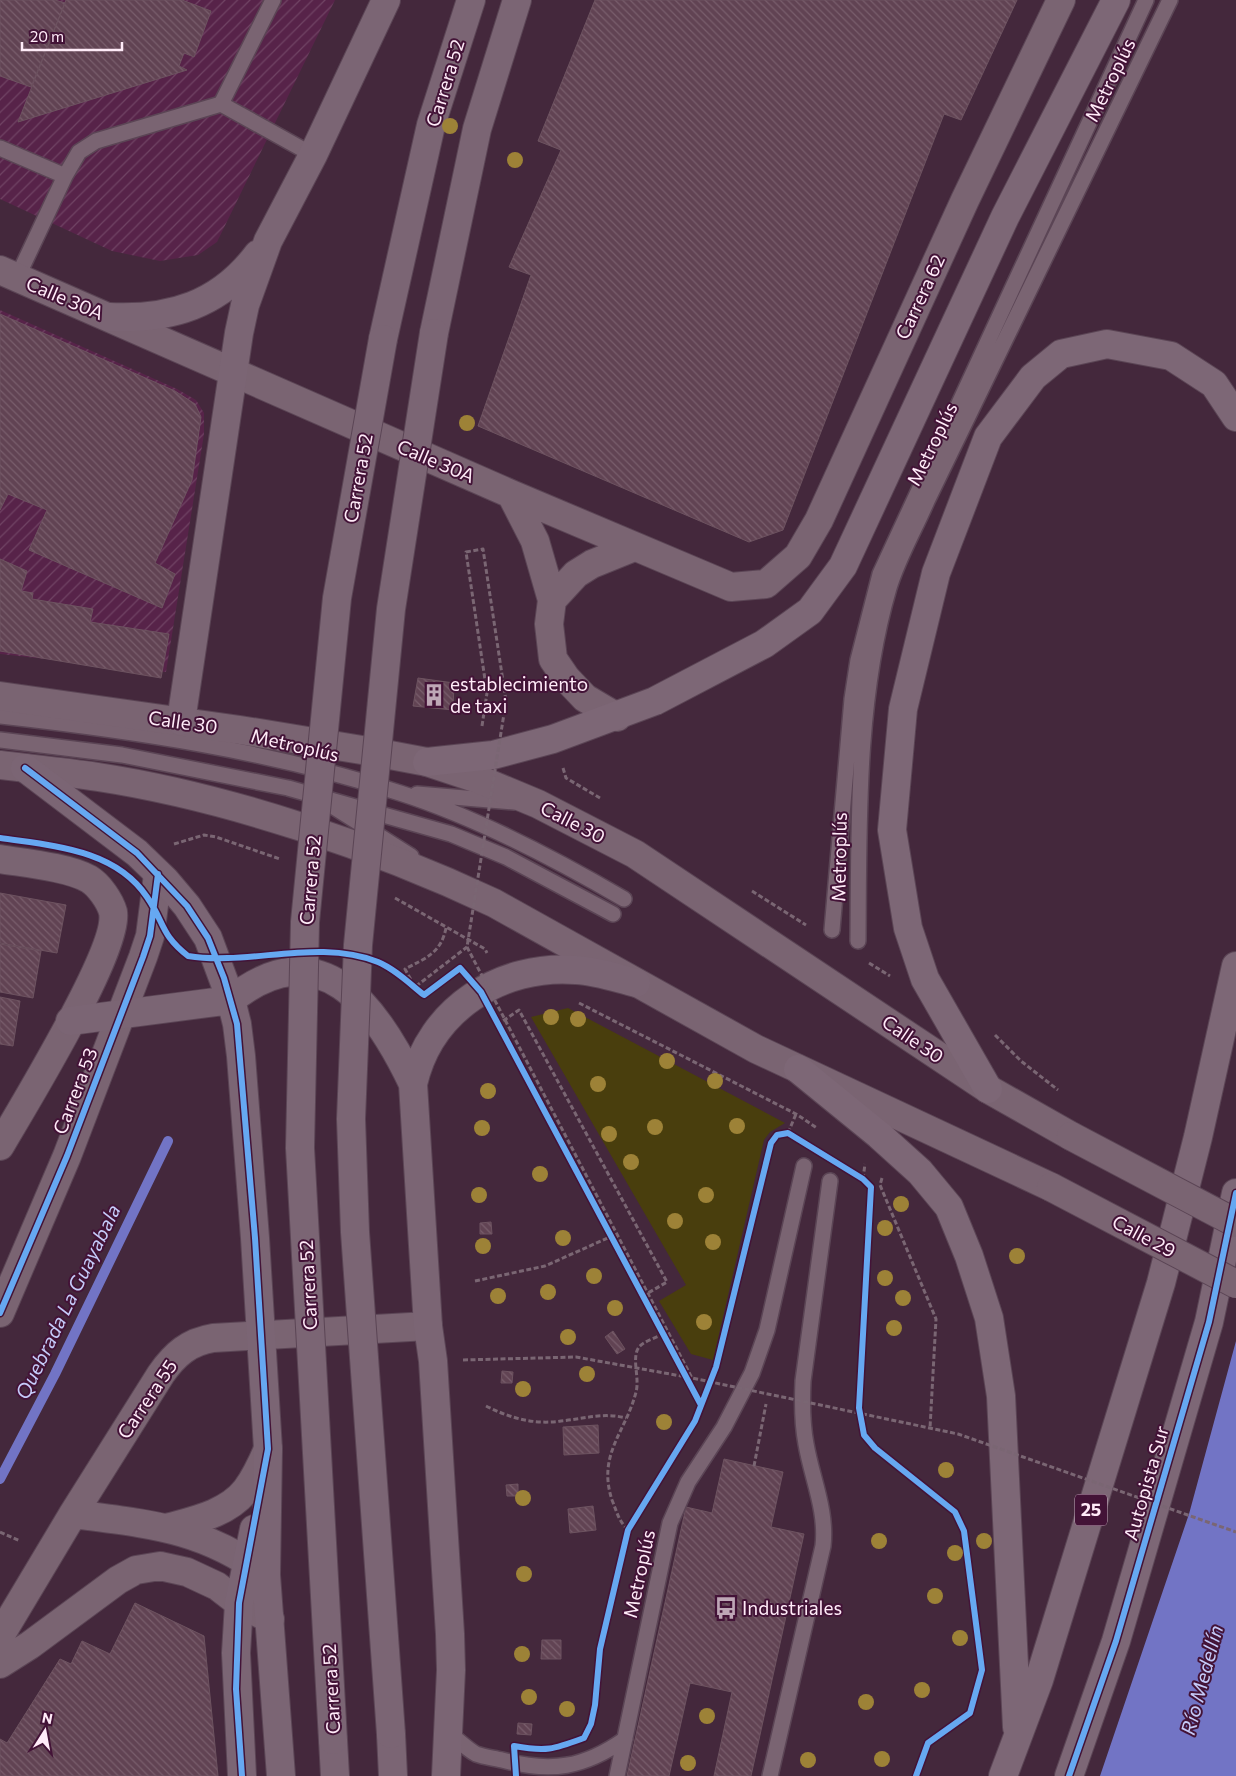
<svg xmlns="http://www.w3.org/2000/svg" width="1236" height="1776" font-family="Commissioner,sans-serif">
<defs>
<pattern id="industrial-furrows" width="10" height="10" patternUnits="userSpaceOnUse" patternTransform="scale(1.25)"><rect width="10" height="10" fill="#572349"/><path d="M-1 1l2-2M0 10L10 0M9 11l2-2" fill="none" stroke="#704364"/></pattern>
<pattern id="building-back-hatch" width="6" height="6" patternUnits="userSpaceOnUse" patternTransform="scale(1.25)"><rect width="6" height="6" fill="#614353"/><path d="M-1 5l2 2M0 0l6 6M5-1l2 2" fill="none" stroke="#795e6c"/></pattern>
</defs>
<rect width="100%" height="100%" fill="#44283c"/>
<!-- industrial -->
<path fill="url(#industrial-furrows)" d="M0,0H335L217,242L198,255L160,261L112,251L0,199Z
M0,310L177,389L196,400L204,413V434L166,672L0,654Z"/>
<!-- grass -->
<path fill="#493e0d" d="M568,1008L785,1123L770,1132L764,1140L713,1360L691,1354L659,1301L686,1285L531,1017Z"/>
<!-- water -->
<path fill="#7274c5" d="M1236,1341V1776H1100L1189,1514Z"/>
<g fill="none" stroke-linecap="round" stroke-linejoin="round">
<!-- stream -->
<path stroke="#7274c5" stroke-width="10" d="M0,1479L55,1374L168,1141"/>
</g>
<!-- building -->
<path fill="url(#building-back-hatch)" stroke="#6d5360" d="M0,0H55L65,3L31,87L0,76Z
M66,0H182L211,11L194,57L184,53L179,66L187,70L18,122Z
M595,0H1017L961,120L944,114L783,530L749,542L478,426L531,275L509,267L561,150L538,141Z
M0,314L175,391L195,404L201,417L192,480L155,563L175,574L162,608L29,550L47,510L8,494L0,510Z
M0,559L27,571L21,591L33,593L32,599L93,609L90,622L169,634L161,678L0,651Z
M418,678L454,683L453,710L413,706Z
M0,893L66,905L57,953L0,943Z
M0,944L41,951L33,998L0,992Z
M0,997L20,1001L13,1046L0,1044Z
M491,1222L492,1234H480V1223Z
M613,1331L625,1349L617,1354L605,1337Z
M502,1371L513,1372L512,1383H501Z
M598,1425L599,1453L564,1455L563,1427Z
M724,1459L783,1472L771,1527L804,1534L751,1776H714L732,1692L690,1683L669,1776H627L686,1507L712,1513Z
M518,1484V1496H507L506,1485Z
M593,1506L596,1530L570,1533L568,1509Z
M135,1603L204,1636L218,1776H0V1739L7,1743L60,1659L71,1664L82,1641L110,1654Z
M542,1640H561V1659H541Z
M518,1723L532,1724L531,1735L517,1734Z"/>
<g fill="none" stroke-linecap="round" stroke-linejoin="round">
<defs>
<path id="lane" d="M221,104L273,0
M0,148L65,176
M17,278L65,176L79,152L96,141L221,104L313,155
M0,716C134,731 271,751 400,793C478,818 554,858 624,899
M0,740L122,755L288,788L451,834L506,857L613,914
M417,794L514,802
M329,804L411,856
M832,930L852,699L858,660L880,574L1146,0
M858,941C859,825 856,700 889,588C898,558 915,529 927,501L1170,0
M449,1733C457,1739 467,1749 476,1754C484,1757 494,1758 502,1760C551,1773 584,1768 625,1739
M617,1776L670,1523L688,1482L724,1427L752,1373L767,1330L804,1166
M770,1776L823,1546C827,1510 812,1479 806,1444C802,1423 802,1402 803,1381L830,1181"/>
<path id="street" d="M0,859C24,863 68,867 89,879C99,885 110,901 113,912C120,949 22,1108 0,1146"/>
<path id="secondary" d="M0,270L511,494L731,587L766,584L798,556L819,520L965,200L1061,0
M511,494L535,541L552,600L549,624L553,659L566,678L585,698L617,717
M552,600L576,574L592,564L634,547
M0,696L240,730L374,752L427,762L478,779L538,804L635,854L988,1089L1071,1136
M0,765C33,769 65,772 98,777C228,797 375,847 494,903L756,1049L1051,1187
M0,1313L67,1156L143,957L150,936L158,874
M73,1514C147,1524 202,1527 265,1574
M170,1527C196,1520 228,1513 246,1490C255,1478 262,1463 268,1449
M0,1636L73,1514L161,1374C175,1354 189,1342 213,1338L428,1326
M0,1664L30,1645L118,1580L136,1570L160,1566L187,1572L217,1586L239,1603L270,1619"/>
<path id="primary" d="M109,317C170,320 220,305 258,254
M434,333L477,129L517,0
M383,339L431,125L471,0
M181,721L239,333L245,305L268,241L313,155L386,0
M25,768L137,853L165,880L187,906L208,938L231,1000L237,1024L241,1056L255,1238L268,1449L266,1575L281,1776
M70,1021L231,1000C320,928 376,1006 413,1084
M391,1734L393,1776
M333,1740L335,1776
M242,1776L236,1653L239,1603L254,1529
M446,1776L451,1670L450,1634L433,1361L428,1326L413,1084C430,1009 501,964 576,970C597,971 616,978 636,983"/>
<path id="highway" d="M427,762L493,755L553,739L655,701L764,644L810,611L843,566L1005,217L1116,0
M798,1069L879,1135L920,1172L949,1207L969,1256L989,1318L1001,1396L1017,1727
M988,1089L925,979L908,928L892,830L903,709L936,573L988,437L1033,377L1061,354L1107,344L1171,356L1214,384L1236,417
M1003,1776L1039,1680L1161,1283L1198,1137L1236,966
M1069,1776L1116,1641L1209,1322L1236,1193"/>
</defs>
<!-- lane casing -->
<use href="#lane" stroke="#5b4555" stroke-width="18"/>
<!-- street casing -->
<use href="#street" stroke="#5b4555" stroke-width="30"/>
<!-- secondary casing -->
<use href="#secondary" stroke="#5b4555" stroke-width="30"/>
<!-- primary casing -->
<use href="#primary" stroke="#5b4555" stroke-width="30"/>
<!-- highway casing -->
<use href="#highway" stroke="#5b4555" stroke-width="30"/>
<!-- path -->
<path stroke="#7a6673" stroke-width="3" stroke-dasharray="5 2.5" stroke-linecap="butt" d="M482,726L487,693
M563,768L566,778L600,798
M174,844L204,835L216,837L280,859
M752,891L806,925
M395,898L485,949L487,953
M446,928C441,953 426,958 405,969L415,987L467,947
M869,963L890,976
M579,1003L796,1114L817,1128
M497,1025L519,1010L667,1282L648,1293
M995,1035L1021,1061L1058,1090
M788,1133L796,1114
M882,1178L880,1185L936,1319L930,1428
M863,1179L865,1164
M475,1281L545,1266L610,1237
M463,1360L576,1357L692,1378
M486,1406C510,1418 534,1425 561,1421C583,1419 603,1412 626,1418
M754,1466L766,1404
M628,1530C618,1520 617,1512 612,1500C597,1454 626,1432 636,1392C640,1378 631,1358 639,1347C644,1341 656,1338 663,1334
M0,1532L20,1541"/>
<!-- lane -->
<use href="#lane" stroke="#7a6472" stroke-width="15"/>
<!-- street -->
<use href="#street" stroke="#7a6472" stroke-width="28"/>
<!-- secondary -->
<use href="#secondary" stroke="#7a6472" stroke-width="28"/>
<!-- primary -->
<use href="#primary" stroke="#7b6574" stroke-width="28"/>
<!-- highway -->
<use href="#highway" stroke="#7d6776" stroke-width="28"/>
<defs>
<path id="secondary-bridge" d="M1071,1136L1236,1223
M1051,1187L1236,1284"/>
<path id="primary-bridge" d="M391,1734L355,1232L351,1119L358,945L391,609L434,333
M333,1740L300,1148L305,922L337,598L383,339"/>
</defs>
<!-- secondary-bridge casing -->
<use href="#secondary-bridge" stroke="#5b4555" stroke-width="30" stroke-linecap="butt"/>
<!-- primary-bridge casing -->
<use href="#primary-bridge" stroke="#5b4555" stroke-width="30" stroke-linecap="butt"/>
<!-- path-bridge -->
<path stroke="#7a6673" stroke-width="3" stroke-dasharray="5 2.5" stroke-linecap="butt" d="M487,693L466,552L483,549L506,701L467,947L692,1378L958,1434L1236,1532"/>
<!-- secondary-bridge -->
<use href="#secondary-bridge" stroke="#7a6472" stroke-width="28"/>
<!-- primary-bridge -->
<use href="#primary-bridge" stroke="#7b6574" stroke-width="28"/>
<defs>
<path id="cycleway" d="M25,768L137,853L187,906L208,938L224,978L237,1024L255,1238L268,1449L239,1603L236,1689L242,1776
M0,838C53,846 115,849 147,897C165,923 160,934 188,956C250,966 317,938 378,962C395,969 410,984 424,995L460,968L481,992L701,1405
M0,1313L67,1156L143,957L150,936L158,874
M516,1776L514,1746C547,1752 554,1749 584,1738L591,1724L595,1705L600,1649L628,1530L695,1421L716,1367L771,1143L777,1135L788,1133L863,1179L871,1187L859,1408L864,1435L875,1448L955,1512L964,1531L982,1670L970,1713L928,1743L916,1776
M1069,1776L1116,1641L1209,1322L1236,1193"/>
</defs>
<!-- cycleway casing -->
<use href="#cycleway" stroke="#431337" stroke-width="9"/>
<!-- cycleway -->
<use href="#cycleway" stroke="#66a8f1" stroke-width="6"/>
</g>
<!-- trees -->
<g fill="#9d8237">
<circle cx="450" cy="126" r="8"/>
<circle cx="515" cy="160" r="8"/>
<circle cx="467" cy="423" r="8"/>
<circle cx="551" cy="1017" r="8"/>
<circle cx="578" cy="1019" r="8"/>
<circle cx="667" cy="1061" r="8"/>
<circle cx="715" cy="1081" r="8"/>
<circle cx="598" cy="1084" r="8"/>
<circle cx="488" cy="1091" r="8"/>
<circle cx="737" cy="1126" r="8"/>
<circle cx="655" cy="1127" r="8"/>
<circle cx="482" cy="1128" r="8"/>
<circle cx="609" cy="1134" r="8"/>
<circle cx="631" cy="1162" r="8"/>
<circle cx="540" cy="1174" r="8"/>
<circle cx="479" cy="1195" r="8"/>
<circle cx="706" cy="1195" r="8"/>
<circle cx="901" cy="1204" r="8"/>
<circle cx="675" cy="1221" r="8"/>
<circle cx="885" cy="1228" r="8"/>
<circle cx="563" cy="1238" r="8"/>
<circle cx="713" cy="1242" r="8"/>
<circle cx="483" cy="1246" r="8"/>
<circle cx="1017" cy="1256" r="8"/>
<circle cx="594" cy="1276" r="8"/>
<circle cx="885" cy="1278" r="8"/>
<circle cx="548" cy="1292" r="8"/>
<circle cx="498" cy="1296" r="8"/>
<circle cx="903" cy="1298" r="8"/>
<circle cx="615" cy="1308" r="8"/>
<circle cx="704" cy="1322" r="8"/>
<circle cx="894" cy="1328" r="8"/>
<circle cx="568" cy="1337" r="8"/>
<circle cx="587" cy="1374" r="8"/>
<circle cx="523" cy="1389" r="8"/>
<circle cx="664" cy="1422" r="8"/>
<circle cx="946" cy="1470" r="8"/>
<circle cx="523" cy="1498" r="8"/>
<circle cx="879" cy="1541" r="8"/>
<circle cx="984" cy="1541" r="8"/>
<circle cx="955" cy="1553" r="8"/>
<circle cx="524" cy="1574" r="8"/>
<circle cx="935" cy="1596" r="8"/>
<circle cx="960" cy="1638" r="8"/>
<circle cx="522" cy="1654" r="8"/>
<circle cx="922" cy="1690" r="8"/>
<circle cx="529" cy="1697" r="8"/>
<circle cx="866" cy="1702" r="8"/>
<circle cx="567" cy="1709" r="8"/>
<circle cx="707" cy="1716" r="8"/>
<circle cx="882" cy="1759" r="8"/>
<circle cx="808" cy="1760" r="8"/>
<circle cx="688" cy="1763" r="8"/>
</g>
<!-- icons -->
<defs>
<symbol id="building-bare" viewBox="-9 -9 18 18"><path d="M-4-6H4V6H1V3H-1V6H-4ZM-2.5-4.3h1.7v1.8h-1.7ZM.8-4.3h1.7v1.8H.8ZM-2.5-1h1.7V.8h-1.7ZM.8-1h1.7V.8H.8Z" fill="#bea7b6" stroke="#431337" stroke-width="2.5" paint-order="stroke"/></symbol>
<symbol id="bus-bare" viewBox="-9 -9 18 18"><path d="M-5-6H5V4H4V6H2V4H-2V6H-4V4H-5ZM-3.5-4V0h7V-4ZM-3.5 1.2v1.5H-2V1.2ZM2 1.2v1.5H3.5V1.2Z" fill="#bea7b6" stroke="#431337" stroke-width="2.5" paint-order="stroke"/></symbol>
</defs>
<g fill-rule="evenodd">
<use href="#building-bare" x="418" y="679" width="32" height="32"/>
<use href="#bus-bare" x="710" y="1592" width="32" height="32"/>
</g>
<g text-anchor="middle" stroke-width="4" stroke-linejoin="round" paint-order="stroke">
<!-- shield labels -->
<rect fill="#431337" stroke="#c7aabe" stroke-width="1" x="1075" y="1494.5" width="32" height="31" rx="4"/>
<g font-size="18" font-weight="bold" fill="#ffebf8">
<text x="1091" y="1516">25</text>
</g>
<!-- street labels -->
<g font-size="19" fill="#ffebf8" stroke="#431337">
<text transform="translate(1110 80) rotate(-64)" y="7">Metroplús</text>
<text transform="translate(445 83) rotate(-73)" y="7">Carrera 52</text>
<text transform="translate(920 297) rotate(-65)" y="7">Carrera 62</text>
<text transform="translate(65 298) rotate(23)" y="7">Calle 30A</text>
<text transform="translate(932 444) rotate(-64)" y="7">Metroplús</text>
<text transform="translate(436 461) rotate(23)" y="7">Calle 30A</text>
<text transform="translate(358 478) rotate(-80)" y="7">Carrera 52</text>
<text transform="translate(183 722) rotate(8)" y="7">Calle 30</text>
<text transform="translate(295 745) rotate(13)" y="7">Metroplús</text>
<text transform="translate(573 822) rotate(27)" y="7">Calle 30</text>
<text transform="translate(839 857) rotate(-89)" y="7">Metroplús</text>
<text transform="translate(310 880) rotate(-85)" y="7">Carrera 52</text>
<text transform="translate(913 1039) rotate(34)" y="7">Calle 30</text>
<text transform="translate(75 1091) rotate(-69)" y="7">Carrera 53</text>
<text transform="translate(1144 1236) rotate(28)" y="7">Calle 29</text>
<text transform="translate(308 1285) rotate(-93)" y="7">Carrera 52</text>
<text transform="translate(147 1399) rotate(-56)" y="7">Carrera 55</text>
<text transform="translate(1146 1483) rotate(-74)" y="7">Autopista Sur</text>
<text transform="translate(639 1574) rotate(-78)" y="7">Metroplús</text>
<text transform="translate(331 1689) rotate(-93)" y="7">Carrera 52</text>
</g>
<!-- poi labels -->
<g font-size="19" fill="#ffebf8" stroke="#431337" text-anchor="start">
<text x="450" y="691">establecimiento<tspan x="450" dy="22">de taxi</tspan></text>
<text x="742" y="1615">Industriales</text>
</g>
<!-- water labels -->
<g font-size="20" font-style="italic" fill="#c5cbf9" stroke="#431337">
<text transform="translate(68 1302) rotate(-64)" y="7">Quebrada La Guayabala</text>
<text transform="translate(1202 1680) rotate(-75)" y="7">Río Medellín</text>
</g>
</g>
<!-- north arrow -->
<g transform="translate(45 1731) rotate(11)" stroke="#431337" stroke-width="4" paint-order="stroke">
<path d="M0-4L9 19L0 12L-9 19Z" fill="#ffebf8"/>
<text y="-8" font-size="14" font-weight="bold" text-anchor="middle" fill="#ffebf8">N</text>
</g>
<!-- scale -->
<path d="M22 42v8h100v-8" fill="none" stroke="#ffebf8" stroke-width="2.5"/>
<text x="30" y="42" font-size="15" fill="#ffebf8" stroke="#431337" stroke-width="4" paint-order="stroke">20 m</text>
</svg>
